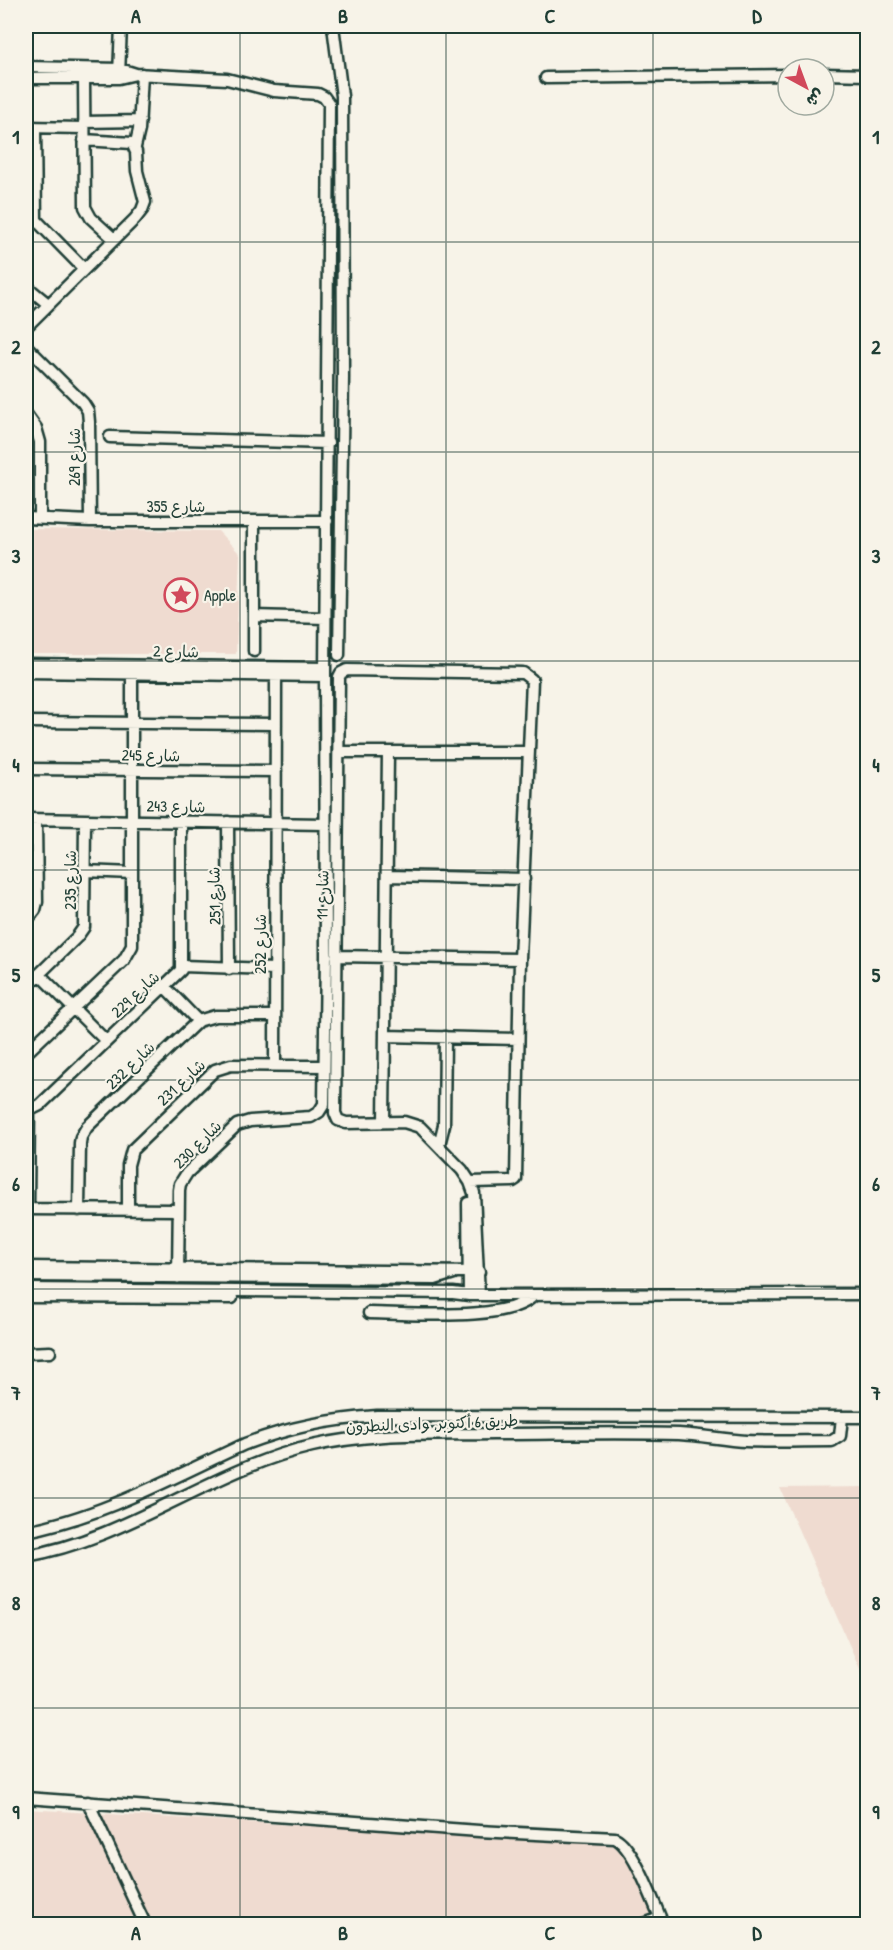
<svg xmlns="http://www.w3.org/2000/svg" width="893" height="1950" font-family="'Patrick Hand','Playpen Sans Arabic',sans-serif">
<rect width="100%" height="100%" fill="#f7f3e8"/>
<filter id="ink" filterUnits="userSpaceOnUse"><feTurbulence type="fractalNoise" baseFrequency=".0167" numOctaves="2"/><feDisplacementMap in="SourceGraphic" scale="12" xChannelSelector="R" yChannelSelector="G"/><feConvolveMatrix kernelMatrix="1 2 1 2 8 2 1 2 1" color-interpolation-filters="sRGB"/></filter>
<g filter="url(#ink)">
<!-- built -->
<path fill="#efdbd0" d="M26,529L218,531L240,554L236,654H26Z
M867,1487H868L867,1685L780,1488Z
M26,1809L627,1845L660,1924H26Z"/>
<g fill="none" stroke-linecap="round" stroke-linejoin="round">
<defs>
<path id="minor" d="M333,26L342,96L343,377L339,655
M26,67L120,69L136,74L227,79L274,91L318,94L324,97L329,104L325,676L326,956L324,1104L319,1112L311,1117L250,1121L237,1125L187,1173L180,1184L179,1190L178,1278
M824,74L868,75
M119,75L121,26
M26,78H119L136,74
M84,78L85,207L91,218L114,239
M546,78L788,75
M84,122L140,121
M26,127L84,128
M35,127L36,220L84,269
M135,147L139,130L142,74
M26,286L48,304
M26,327L135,219L142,210L145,202L137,171L136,152L132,143L84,140
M26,346L83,403L88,411L89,422L90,521
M26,414L36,428L40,442V519
M110,437L328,443
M26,518L90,521H327
M254,616L325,618
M254,651V521
M26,664L325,668
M26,672L325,676
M26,722L276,724
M339,752H529
M26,769L276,771
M26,819L325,824
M228,822L229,969
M85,871L132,873
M387,876L524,879
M26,921L35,910L37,902L36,820
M336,956L520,959
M182,966L274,969
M39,974L106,1041
M26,987L77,937L84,927L85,820
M165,987L198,1021
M385,1036L518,1039
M26,1053L124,960L132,946V673
M275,1065L276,675
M26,1112L40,1105L181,970V821
M384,1122L388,752
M439,1145L444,1125L445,1037
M470,1182L513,1181L516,1179L520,959L532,680L523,673L347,670L341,673L339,677L335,1113L338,1120L346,1123L404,1122L420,1127L462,1170L470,1182L474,1193L479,1295
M468,1203L469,1295
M26,1209L178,1210
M28,1209L29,1111
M79,1210L80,1143L81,1137L87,1127L198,1021L215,1016H275
M128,1210V1165L132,1150L215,1070L231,1065L324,1066
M26,1267L479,1272
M26,1276L435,1279L454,1273
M26,1289L453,1293L469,1295L868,1294
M26,1297L232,1298
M369,1313C407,1313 509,1323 534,1295
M26,1353L50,1352
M26,1531C102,1517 175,1476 245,1444C289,1427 331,1419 377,1416L868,1417
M26,1556C128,1539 211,1469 312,1446C371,1432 433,1435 493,1434C555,1434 617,1432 679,1434C701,1435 724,1440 746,1441C775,1442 804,1441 832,1441L840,1436L842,1417
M26,1798L479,1831L615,1838C634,1847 654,1904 663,1924
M88,1802L145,1924
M644,1924L660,1918"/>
</defs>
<!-- minor casing -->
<use href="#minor" stroke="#1f3d34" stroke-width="15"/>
<!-- minor -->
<use href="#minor" stroke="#f7f3e8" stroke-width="10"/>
</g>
</g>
<!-- grid -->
<path fill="none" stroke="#1f3d34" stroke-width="1.5" stroke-opacity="0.55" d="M240,26V1924M446,26V1924M653,26V1924M26,242H868M26,452H868M26,661H868M26,870H868M26,1080H868M26,1289H868M26,1498H868M26,1708H868"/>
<!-- icons -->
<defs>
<symbol id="sight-ring" viewBox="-11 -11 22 22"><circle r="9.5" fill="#f7f3e8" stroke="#d1495b" stroke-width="1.5"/><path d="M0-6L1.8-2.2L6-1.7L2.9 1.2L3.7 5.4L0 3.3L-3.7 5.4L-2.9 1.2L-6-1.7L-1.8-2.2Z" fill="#d1495b"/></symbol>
</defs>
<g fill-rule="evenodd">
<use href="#sight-ring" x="162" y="576" width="38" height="38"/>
</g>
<g text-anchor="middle" stroke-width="4.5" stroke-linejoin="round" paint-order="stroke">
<!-- street labels -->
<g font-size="16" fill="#1f3d34" stroke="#f7f3e8">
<text transform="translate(74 457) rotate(-90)" y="6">شارع 269</text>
<text x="176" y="512">شارع 355</text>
<text transform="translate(176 651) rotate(1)" y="6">شارع 2</text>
<text transform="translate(151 755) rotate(1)" y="6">شارع 245</text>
<text transform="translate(176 806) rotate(1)" y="6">شارع 243</text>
<text transform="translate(70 880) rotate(-90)" y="6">شارع 235</text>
<text transform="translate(322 895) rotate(-89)" y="6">شارع 11</text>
<text transform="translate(214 896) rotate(-91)" y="6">شارع 251</text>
<text transform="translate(260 944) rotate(-90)" y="6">شارع 252</text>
<text transform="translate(135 994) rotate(-43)" y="6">شارع 229</text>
<text transform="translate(130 1065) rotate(-44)" y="6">شارع 232</text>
<text transform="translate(181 1082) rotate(-43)" y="6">شارع 231</text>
<text transform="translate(197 1144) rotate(-45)" y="6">شارع 230</text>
<text transform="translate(432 1423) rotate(-2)" y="6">طريق 6 أكتوبر, وادى النطرون</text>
</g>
<!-- poi labels -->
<g font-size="16" fill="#1f3d34" stroke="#f7f3e8" text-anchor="start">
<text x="204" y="601">Apple</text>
</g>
</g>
<!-- margin -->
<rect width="893" height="1950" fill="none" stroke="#f7f3e8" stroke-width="66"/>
<!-- north arrow -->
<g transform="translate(806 87) rotate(139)"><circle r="28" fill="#f7f3e8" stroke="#a1aaa0" stroke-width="1.5"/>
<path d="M0-4.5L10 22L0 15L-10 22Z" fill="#d1495b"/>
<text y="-9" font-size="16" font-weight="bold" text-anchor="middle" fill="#1f3d34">ش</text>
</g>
<rect x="33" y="33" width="827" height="1884" fill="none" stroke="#1f3d34" stroke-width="2"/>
<g font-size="20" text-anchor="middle" font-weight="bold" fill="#1f3d34">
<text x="136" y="23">A</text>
<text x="343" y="23">B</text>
<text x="550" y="23">C</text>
<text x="757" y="23">D</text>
<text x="16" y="144">1</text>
<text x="876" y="144">1</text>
<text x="16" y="354">2</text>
<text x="876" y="354">2</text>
<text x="16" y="563">3</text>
<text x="876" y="563">3</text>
<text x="16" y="772">4</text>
<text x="876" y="772">4</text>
<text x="16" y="982">5</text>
<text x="876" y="982">5</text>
<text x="16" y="1191">6</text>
<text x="876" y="1191">6</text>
<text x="16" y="1400">7</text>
<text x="876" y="1400">7</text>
<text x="16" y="1610">8</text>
<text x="876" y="1610">8</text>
<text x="16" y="1819">9</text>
<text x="876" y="1819">9</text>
<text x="136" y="1940">A</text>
<text x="343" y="1940">B</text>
<text x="550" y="1940">C</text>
<text x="757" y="1940">D</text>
</g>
</svg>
